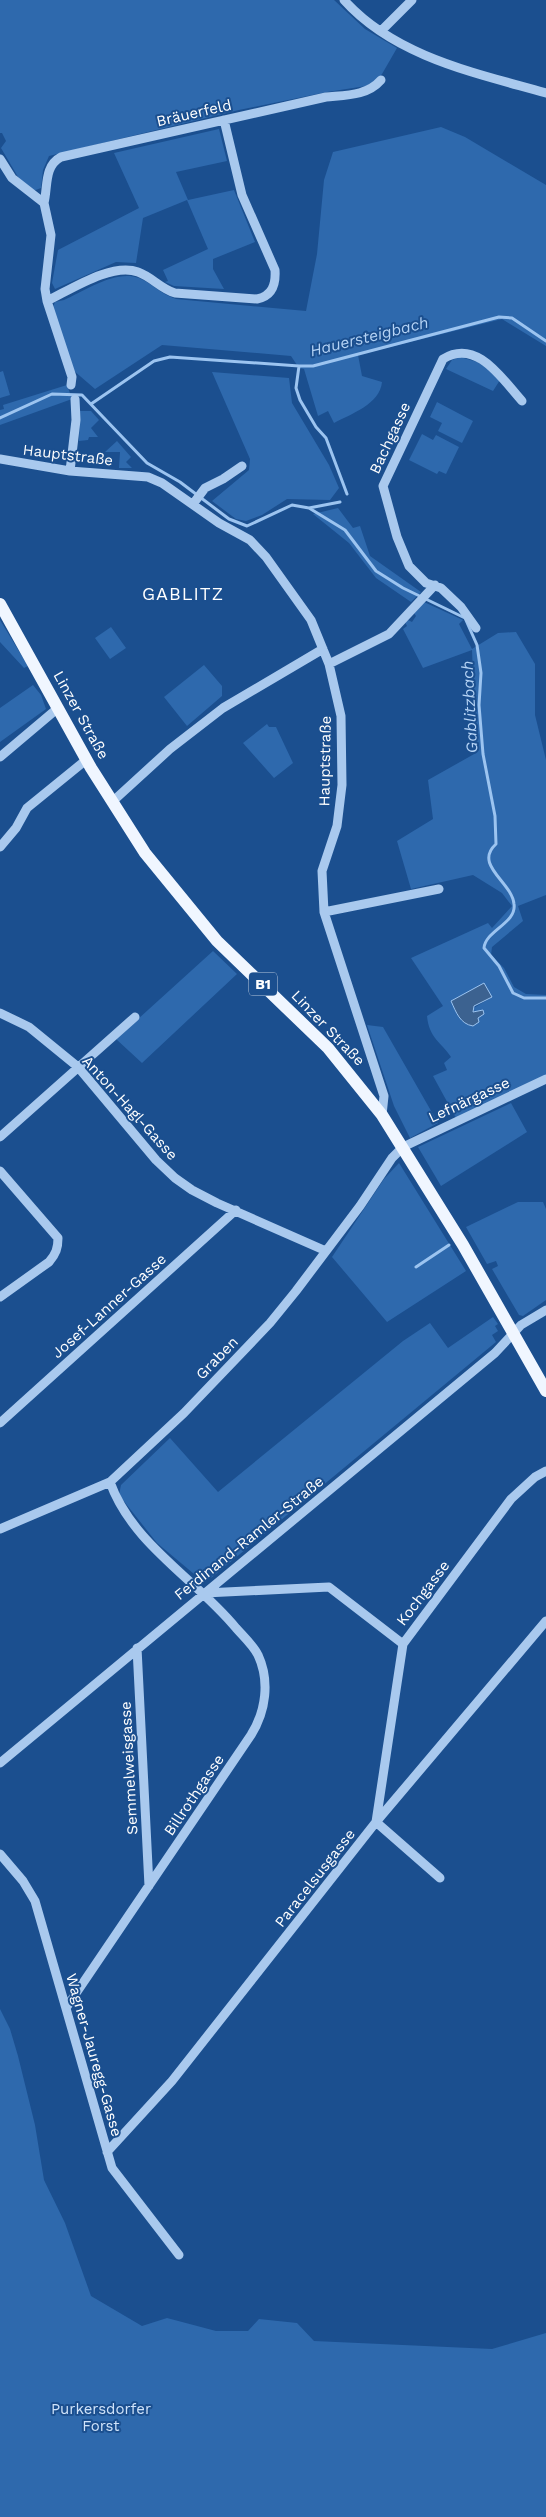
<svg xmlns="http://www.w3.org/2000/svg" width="546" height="2517" font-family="'Work Sans',sans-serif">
<rect width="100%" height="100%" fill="#1b4f8f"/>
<!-- green -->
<path fill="#2e69ad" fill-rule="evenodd" d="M0,0H334L365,29L397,48L382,74L376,81L366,86L327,92L239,110L49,156L43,170L41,188L33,191L21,182L1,148L6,141L2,133H0Z
M441,127L465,137L546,185V346L502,319L358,355L362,376L382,382C380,404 351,414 334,423L328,411L318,416L304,369L299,368L291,356L162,345L95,389L73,370L53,307L55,302L64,300C84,291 116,269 139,278C152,283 160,294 176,299L306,311L317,254L324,180L333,152Z
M219,129L227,161L176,172L188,200L234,190L255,242L213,259V269L224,289L174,286L165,282L168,281L163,270L208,249L187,200L143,218L136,263L116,262L55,289L52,283L58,250L139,208L114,153Z
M460,357L481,363L500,380L493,391L446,369L452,360Z
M3,371L10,395L0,398V372Z
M212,372L289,378L292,403L329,465L339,488L330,500L287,499L262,515L246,521L236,519L212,501L249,470L250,459Z
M67,385L72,399L0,425V410L4,409L3,405Z
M437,402L473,421L462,443L438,431L442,423L430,417Z
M80,411H91L99,420L91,428L98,437H89L88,440L79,441Z
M422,434L433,440L436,435L459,447L446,474L439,471L437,474L409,460Z
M117,441L131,457L126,462L132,468H119L120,452H105Z
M338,508L353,528L360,526L370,556L421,592L411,602L376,578L349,543L313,514Z
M424,602L463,620L459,624L472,649L498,633L516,632L535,664V715L546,760V895L518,906L523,921L492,947L491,955L504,968L514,987L526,994L546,995V1075L456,1118L433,1076L447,1070L444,1063L451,1057C441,1042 429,1038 427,1016L443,1006L411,958L488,923L492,928L512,906L502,893L473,875L411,889L397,841L433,819L428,780L476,753L472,650L423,668L403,629L407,626L405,622L408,620L412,622L416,616L414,613ZM492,997L472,1009L476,1012L483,1011L484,1014L477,1018L463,1022L451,1001Z
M0,620L28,666L24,668L0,642Z
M111,627L126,648L110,659L95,638Z
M204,665L222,686V696L187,726L164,697Z
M33,685L41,695L46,709L0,742V708Z
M267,724L269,727H276L293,763L274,778L243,743Z
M213,951L237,974L142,1063L116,1039Z
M367,1025L383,1027L438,1123L410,1138L394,1106Z
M511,1103L527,1132L441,1186L418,1147Z
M399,1163L466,1271L387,1322L332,1257L384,1179Z
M518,1202H543L546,1209V1300L523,1316L519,1315L492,1269L498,1266L496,1261L487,1264L466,1227Z
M493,1317L498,1324L495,1326L498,1331L492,1335L496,1342L211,1578L200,1579L157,1543L119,1495L121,1485L170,1438L218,1492L403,1341L430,1323L448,1348Z
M0,2009L10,2029L18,2056L35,2125L44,2180L65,2223L91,2296L142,2326L167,2318L216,2331H248L259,2319L297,2323L314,2341L492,2349L546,2333V2517H0Z"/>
<!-- water -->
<path fill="#3c6290" stroke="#9cc4f0" d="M484,983L492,997L474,1006L473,1012L483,1010L484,1014L478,1018L479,1022L473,1026C460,1024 456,1012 451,1001Z"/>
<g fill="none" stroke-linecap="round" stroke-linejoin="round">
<!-- stream -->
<path stroke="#9cc4f0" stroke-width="3" d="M91,404L154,361L170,357L299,366
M0,418L52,394L82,395L147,463L180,482L229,519L247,526L292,505L309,508L345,530L376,571L403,588L465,618L477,645L481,673L479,705L483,754L495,816L496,844C473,865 512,882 514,904C517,923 485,931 484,948L499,966L513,993L524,998H546
M347,494L326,438L316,427L300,400L296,388L299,366H313L499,317L512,318L546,341
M309,508L340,502
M416,1267L449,1245"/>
<!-- minor -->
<path stroke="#a9c9ee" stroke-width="9" d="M344,0C395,57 476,73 546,93
M381,31L412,0
M0,159L12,178L44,203L51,235L45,289L47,301L72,377L71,385
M44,203C48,186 44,166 61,157L326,97C346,95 367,96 381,80
M47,301C70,290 112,262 138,272C152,277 161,289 175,293L257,299C272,296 276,285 275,270L242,195L224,120
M0,459L70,471L148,477L162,483L219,523L250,540L266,557L311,620L329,664L341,716L342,785L337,826L322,871L324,912L384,1096L382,1115
M70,471L76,420L75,399
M193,504L205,488L223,479L242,466
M476,628L461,607L441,588L426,583L409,566L397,537L383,486L443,359C477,338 502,379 522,401
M329,664L389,634L435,585
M0,757L58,708
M112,802L170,749L223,708L323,649
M0,847L16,828L27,808L86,760
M324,912L439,889
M0,1013L29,1027L78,1067L156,1160L175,1178L192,1190L217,1203L326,1251
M0,1137L135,1017
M0,1171L58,1238C58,1248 56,1254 49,1262L0,1297
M0,1423L236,1210
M0,1529L110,1482L184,1413L270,1323L296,1291L360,1206L392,1158L403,1147L546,1079
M205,1593L329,1587L403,1644
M137,1648L149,1886
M0,1763L495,1353L521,1325L546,1310
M376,1822L403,1644L511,1499L535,1477L546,1471
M376,1822L440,1878
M0,1854L23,1881L35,1901L112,2168L179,2255
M66,2008L251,1735C266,1711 270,1681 258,1655C253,1645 243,1636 236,1628C196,1579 132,1544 110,1482
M107,2152L172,2081L376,1822L546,1621"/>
<!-- major -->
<path stroke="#f0f6ff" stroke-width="12" d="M0,604L91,768L145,853L217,941L328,1048L382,1115L463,1245L546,1391"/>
</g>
<g text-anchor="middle" stroke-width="4" stroke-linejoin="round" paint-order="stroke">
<!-- shield labels -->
<rect fill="#1b4f8f" stroke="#bbcadd" stroke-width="1" x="249" y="972.5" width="28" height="23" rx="4"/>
<g font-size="14" font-weight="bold" fill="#fff">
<text x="263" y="989">B1</text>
</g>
<!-- street labels -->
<g font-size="15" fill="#fff" stroke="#1b4f8f">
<text transform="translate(194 113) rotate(-13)" y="5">Bräuerfeld</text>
<text transform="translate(390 438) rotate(-65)" y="5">Bachgasse</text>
<text transform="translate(68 455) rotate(7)" y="5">Hauptstraße</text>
<text transform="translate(81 715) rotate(61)" y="5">Linzer Straße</text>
<text transform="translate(325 761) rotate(-89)" y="5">Hauptstraße</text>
<text transform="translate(328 1028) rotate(46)" y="5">Linzer Straße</text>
<text transform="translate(469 1100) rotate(-25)" y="5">Lefnärgasse</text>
<text transform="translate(130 1108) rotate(48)" y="5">Anton-Hagl-Gasse</text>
<text transform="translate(109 1306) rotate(-42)" y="5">Josef-Lanner-Gasse</text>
<text transform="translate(217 1358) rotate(-46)" y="5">Graben</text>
<text transform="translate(249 1538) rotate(-39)" y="5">Ferdinand-Ramler-Straße</text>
<text transform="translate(423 1593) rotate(-53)" y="5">Kochgasse</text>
<text transform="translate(129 1768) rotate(-93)" y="5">Semmelweisgasse</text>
<text transform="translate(194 1795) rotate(-56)" y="5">Billrothgasse</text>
<text transform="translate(315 1878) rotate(-52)" y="5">Paracelsusgasse</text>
<text transform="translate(94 2055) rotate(74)" y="5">Wagner-Jauregg-Gasse</text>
</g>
<!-- park labels -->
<g font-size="15" fill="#cfe3fa" stroke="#1b4f8f">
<text x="101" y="2414">Purkersdorfer<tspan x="101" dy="17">Forst</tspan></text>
</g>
<!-- water labels -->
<g font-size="16" font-style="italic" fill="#b5d3f5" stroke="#1b4f8f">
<text transform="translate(369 336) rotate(-14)" y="6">Hauersteigbach</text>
<text transform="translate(469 707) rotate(-93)" y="6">Gablitzbach</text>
</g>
<!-- quarter labels -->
<g font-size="18" letter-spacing="1" fill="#fff" stroke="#1b4f8f">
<text x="183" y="600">GABLITZ</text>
</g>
</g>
</svg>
